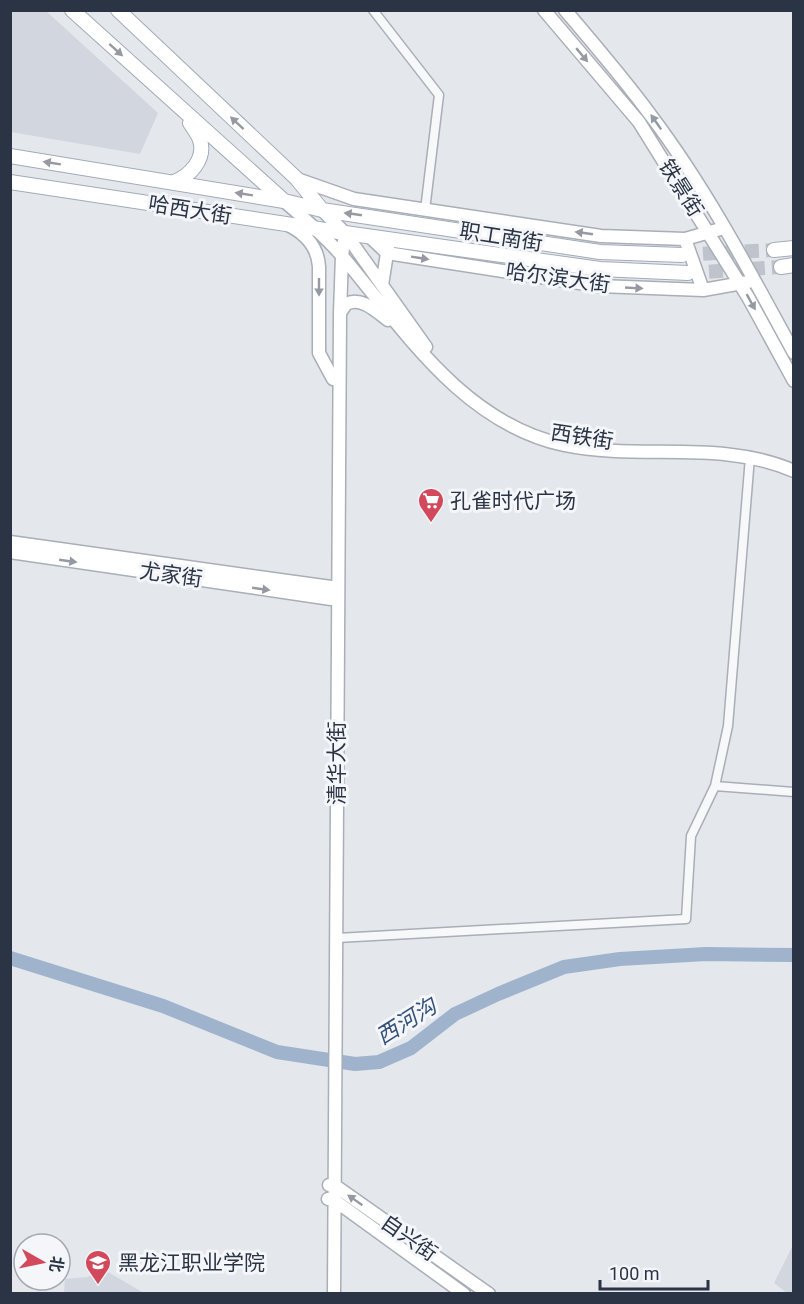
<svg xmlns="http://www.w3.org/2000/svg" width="804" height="1304" font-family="Roboto,'Noto Sans SC',sans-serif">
<rect width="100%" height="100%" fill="#e4e7ec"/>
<!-- built -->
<path fill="#d2d6de" d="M10,11H46L158,113L140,154L11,132Z
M793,1245V1293H787L774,1283Z
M101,1268L144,1293H64L65,1279L88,1277Z"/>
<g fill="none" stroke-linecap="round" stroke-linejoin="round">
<!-- river -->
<path stroke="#9fb4cc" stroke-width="14" d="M10,958L163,1006L277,1052L355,1064L379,1062L411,1048L455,1014L498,994L564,967L620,959L706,954L794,955"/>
<!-- primary-tunnel -->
<path stroke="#bfc3cb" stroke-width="14" stroke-dasharray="14 7" stroke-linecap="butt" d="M682,255L774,250
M688,273L781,267"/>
<defs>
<path id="minor" d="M373,10L439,95L425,210
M715,786L728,726L750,457
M337,938L686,919L691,836L715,786L794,792"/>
<path id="secondary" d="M544,10L639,122L748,297L794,381
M565,10C595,45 625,80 652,117C707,190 750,272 794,353
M297,179L354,199L601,236L685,239L724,228
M284,201C304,218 325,236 343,257C405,331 463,423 564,445C640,461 721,439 794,471
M322,210L345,233L426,347
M288,225C306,234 318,247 319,267V353L333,379
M369,236L387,253L599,286L703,290L748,282
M685,239L703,290
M382,285L388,247
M340,313L346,304C361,296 376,311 388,320
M10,542L331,587
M10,552L331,599
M329,1185H334L489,1294
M328,1199L334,1200L464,1294
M334,1294L340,313L342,256L345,233"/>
<path id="primary" d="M72,10L283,200
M118,10L297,179L322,210
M10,156L284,201L322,210L600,252L682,255
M10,182L345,233L600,269L688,273
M174,182C190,176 206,159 200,140C198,134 193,128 190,123
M774,250L794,248
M781,267L794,265"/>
</defs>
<!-- minor casing -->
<use href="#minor" stroke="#a9aeb7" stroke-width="11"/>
<!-- secondary casing -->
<use href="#secondary" stroke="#a9aeb7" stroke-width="15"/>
<!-- primary casing -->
<use href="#primary" stroke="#a3abb8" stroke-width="16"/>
<!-- minor -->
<use href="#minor" stroke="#f7f8fa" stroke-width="8"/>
<!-- secondary -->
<use href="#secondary" stroke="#fff" stroke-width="12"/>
<!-- primary -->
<use href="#primary" stroke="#fff" stroke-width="14"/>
</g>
<!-- one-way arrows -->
<defs><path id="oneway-solid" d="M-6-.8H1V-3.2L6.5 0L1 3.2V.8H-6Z" transform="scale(1.5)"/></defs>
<g fill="#959aa2">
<use href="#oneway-solid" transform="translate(116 50) rotate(42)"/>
<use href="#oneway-solid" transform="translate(582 55) rotate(50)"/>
<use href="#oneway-solid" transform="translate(656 122) rotate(-125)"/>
<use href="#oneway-solid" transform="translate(237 123) rotate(-137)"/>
<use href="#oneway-solid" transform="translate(52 163) rotate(-171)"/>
<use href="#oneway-solid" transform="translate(244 194) rotate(-171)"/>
<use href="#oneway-solid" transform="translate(353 214) rotate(-172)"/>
<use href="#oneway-solid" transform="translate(584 233) rotate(-172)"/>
<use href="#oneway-solid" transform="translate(420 258) rotate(9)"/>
<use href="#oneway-solid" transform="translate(319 287) rotate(90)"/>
<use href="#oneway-solid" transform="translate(634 288) rotate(3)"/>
<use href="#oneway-solid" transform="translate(751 302) rotate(61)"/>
<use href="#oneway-solid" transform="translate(68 561) rotate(8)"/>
<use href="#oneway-solid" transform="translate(261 589) rotate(8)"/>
<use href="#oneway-solid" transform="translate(355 1200) rotate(-145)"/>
</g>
<!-- icons -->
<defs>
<symbol id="supermarket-pin" viewBox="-11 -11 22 30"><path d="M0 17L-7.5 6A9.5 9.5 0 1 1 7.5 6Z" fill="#d1495b" stroke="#f4f6f9"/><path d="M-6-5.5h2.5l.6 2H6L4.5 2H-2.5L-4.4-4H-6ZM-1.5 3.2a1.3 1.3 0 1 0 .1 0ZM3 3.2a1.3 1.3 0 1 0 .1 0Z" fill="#fff"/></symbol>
<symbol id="university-pin" viewBox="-11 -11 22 30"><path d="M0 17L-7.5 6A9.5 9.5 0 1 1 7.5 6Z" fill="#d1495b" stroke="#f4f6f9"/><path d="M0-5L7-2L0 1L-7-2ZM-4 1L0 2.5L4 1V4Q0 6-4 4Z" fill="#fff"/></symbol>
</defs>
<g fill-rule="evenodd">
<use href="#supermarket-pin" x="416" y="486" width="30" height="40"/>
<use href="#university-pin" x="83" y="1248" width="30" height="40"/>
</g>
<g text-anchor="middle" stroke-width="6" stroke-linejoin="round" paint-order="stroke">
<!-- street labels -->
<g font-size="21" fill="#2b3445" stroke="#f4f6f9">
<text transform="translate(681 188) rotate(58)" y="7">铁景街</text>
<text transform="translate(190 210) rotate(9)" y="7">哈西大街</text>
<text transform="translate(501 237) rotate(9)" y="7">职工南街</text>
<text transform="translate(558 278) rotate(8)" y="7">哈尔滨大街</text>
<text transform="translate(582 437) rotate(9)" y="7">西铁街</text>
<text transform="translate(171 575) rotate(8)" y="7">尤家街</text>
<text transform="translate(337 763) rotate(-90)" y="7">清华大街</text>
<text transform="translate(409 1238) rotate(35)" y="7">自兴街</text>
</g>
<!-- poi labels -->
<g font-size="21" fill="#2b3445" stroke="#f4f6f9" text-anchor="start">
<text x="450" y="508">孔雀时代广场</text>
<text x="118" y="1270">黑龙江职业学院</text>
</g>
<!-- water labels -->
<g font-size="22" font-style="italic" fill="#34527a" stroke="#f4f6f9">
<text transform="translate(406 1021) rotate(-32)" y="8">西河沟</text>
</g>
</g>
<!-- border -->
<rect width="804" height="1304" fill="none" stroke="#2b3445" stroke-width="24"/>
<!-- north arrow -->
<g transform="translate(42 1262) rotate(99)"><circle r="28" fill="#f4f6f9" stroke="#a4a8b1" stroke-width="1.5"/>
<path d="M0-4.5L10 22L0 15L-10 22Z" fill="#d1495b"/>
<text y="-9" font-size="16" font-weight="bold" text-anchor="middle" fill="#2b3445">北</text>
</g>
<!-- scale -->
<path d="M600 1280v9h108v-9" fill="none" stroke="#2b3445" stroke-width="3"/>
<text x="609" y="1280" font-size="18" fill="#2b3445" stroke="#f4f6f9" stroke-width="4.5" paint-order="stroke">100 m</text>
</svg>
